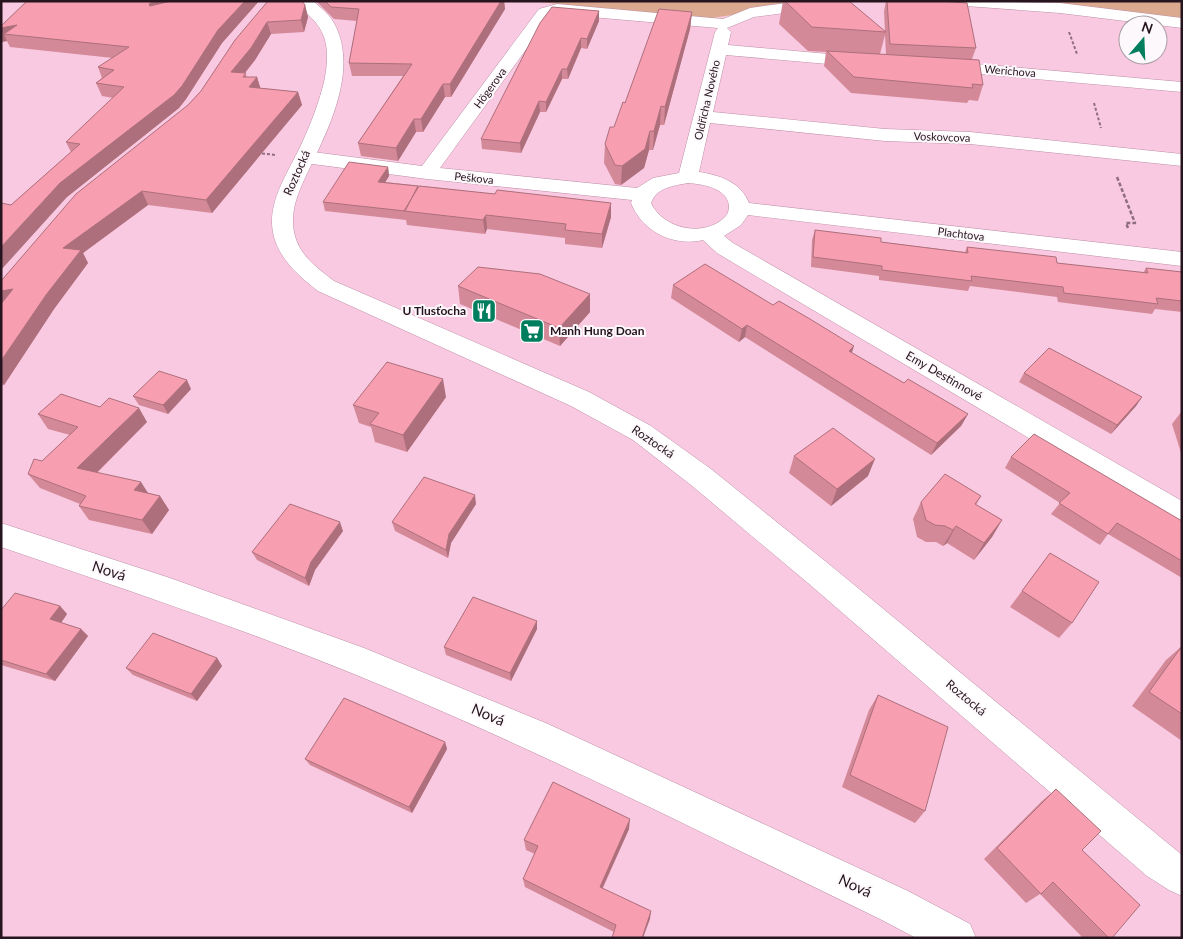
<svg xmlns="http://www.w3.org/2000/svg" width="1183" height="939" font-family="Lato,sans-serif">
<rect width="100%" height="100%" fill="#f9c9e1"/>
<!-- green -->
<path fill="#dba990" d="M529,1H821L706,19Z
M1004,1H1182V19L1101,8Z"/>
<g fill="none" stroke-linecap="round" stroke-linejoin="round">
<defs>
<path id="minor" d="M801,1H845L842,4L837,6L754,17L727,28L731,32L728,45L862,57L868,58L871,62L868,66L862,67L726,55L713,112L885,129L970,132L1182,154V166L970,144L885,141L710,123L699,172C719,175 741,182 749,203L1182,252V266L748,215L741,225L724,236L733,243L1182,501V527L1172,523L717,253L703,240C673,247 642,231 631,203L632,200L427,179L305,163L298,161L295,157L298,153L305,151L422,166L539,9L557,4L723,19L750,8ZM557,14L718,28L715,32L679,173L653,178L637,188L440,168L551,15ZM688,183C702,184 728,188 729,206C729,210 728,214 725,217C704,238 663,229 651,203C657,187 673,186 688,183Z
M958,1L1060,3L1182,18V28L1060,13L966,6L961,4Z
M942,61L1182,82V92L936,70L933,66L936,62Z
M1,523L170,578L364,648L548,724L908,891L970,924L976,938H916L880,919C706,835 533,747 354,674C238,627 119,587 1,547Z"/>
<path id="tertiary" d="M296,1H313C321,8 329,14 334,23C357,65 333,120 314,159C302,185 285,212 297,242C304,259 320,270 334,281L589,392L651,426L711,469L830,565L1182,855V896L1169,890L1147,876L808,583L691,485L633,440L571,406L318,291C301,278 284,263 276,243C262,207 288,174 302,143C311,123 319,103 324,82C327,68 329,51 324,37C318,20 306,15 296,1Z"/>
</defs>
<!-- minor casing -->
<use href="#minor" stroke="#bc8fa6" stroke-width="1"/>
<!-- tertiary casing -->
<use href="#tertiary" stroke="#bc8fa6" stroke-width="1"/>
<!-- path-far1 -->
<path stroke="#8f6e7f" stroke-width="2" stroke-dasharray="3 2" stroke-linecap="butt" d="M1069,32L1077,54
M1094,103L1101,128
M257,153L276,155"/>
<!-- path -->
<path stroke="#8f6e7f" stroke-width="2.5" stroke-dasharray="4 2" stroke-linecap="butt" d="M1117,177L1135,223H1126L1128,228"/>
<!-- minor -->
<use href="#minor" fill="#fff" fill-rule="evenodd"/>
<!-- tertiary -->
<use href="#tertiary" fill="#fff" fill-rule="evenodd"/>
</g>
<!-- wall -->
<path fill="#d48998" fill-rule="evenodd" d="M27,1H259L222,43L186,99L179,108L67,197L11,205L71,152L66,142L113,98L102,96L96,83L102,78L98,67L113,58L10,47L7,41L1,42V26Z
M268,1L305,5L308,17L304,32L271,34L255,60L245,73L247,77H257L260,88L298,92L302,105L212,213L148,205L83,253L88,263L54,309L4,385H1V281L188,105L201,91Z
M316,1H504L505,9L451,97H445L423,132H416L398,161L361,156L358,143L403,76H352L349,63L357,21L334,19Z
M783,1H849L885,32L884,11L886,1H939L976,48L972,59L983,85L978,101L969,100L967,103L851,93L824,66L826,52L808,51L779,24ZM885,35L886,55L880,54Z
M599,11V21L587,49L581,48L568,79H562L546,112H540L521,153L482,149L481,139Z
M692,12L690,29L664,125H660L653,150H649L644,168L621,185L615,184L604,163L605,144L614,127L625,103Z
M388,167L389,176L385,182L495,194L611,203V217L602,248L565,244V238L487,229L485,234L407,225L406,220L325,211L323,202Z
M815,230L881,242L965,252L967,247L1057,263L1143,273L1146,268L1182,272V312L1155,309L1152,314L1120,310L1058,302L1057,297L970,286L968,291L879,280V276L811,267L812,240Z
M673,285L852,353L904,383L968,414L961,426L931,455L745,337L739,342L671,298Z
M458,286L590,294V312L560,346L460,304Z
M1024,373L1142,397L1136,406L1111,434L1019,382Z
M191,389L168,414L139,405L133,396Z
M446,397L407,452L375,442L371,427L359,423L353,405Z
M1182,411V456L1172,424Z
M38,414L147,422L97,473L148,493L160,496L169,510L152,534L89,520L79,506L80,504L40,488L28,474L70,435L48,429Z
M794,456L868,476L831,506L789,473Z
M1011,457L1182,521V578L1108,534L1100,545L1051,514L1060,503L1005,468Z
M981,496L976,505L1002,520L992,537L974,560L947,543L943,546L936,542H926L917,537L913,519L921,502Z
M476,504L451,543L448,558L395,531L392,522Z
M343,531L315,570L309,586L257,560L252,552Z
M1050,553L1072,623L1059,638L1010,607Z
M60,606L67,614L61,623L81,629L88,636L55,681L1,665V610Z
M537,621V629L511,681L446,655L444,647Z
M1182,646V741L1132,706L1166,660Z
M217,658L222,666L197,701L133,675L126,668Z
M878,695L925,811L915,823L842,787L869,710Z
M445,742L447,749L412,813L310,765L305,759Z
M1056,789L1082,850L1112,938H1083L1040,894L1026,903L984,859L1042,801Z
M629,829L603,888L650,919L614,932L525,887L523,879L535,854L526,850L524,840Z"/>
<!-- shaded-wall -->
<path fill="#ad6f7c" d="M154,1H180L154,16L149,4Z
M245,1H259L222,43L186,99L179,108L67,197L1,270V247L60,183L218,30Z
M501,1H504L505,9L451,97L450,84Z
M305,5L308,17L304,32L301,20Z
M599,11V21L587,49V39Z
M692,12L690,29L664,125L665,107Z
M267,22L271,34L255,60L235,85L231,72Z
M17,25L4,34L7,41L1,42V28Z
M581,38V48L568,79L567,69Z
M562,69V79L546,112V102Z
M257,77L261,90L249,87Z
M443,84L445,97L423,132L421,119Z
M298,92L302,105L212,213L206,200Z
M539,101L540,112L521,153L520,143Z
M661,106L660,125L653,150L654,131Z
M414,119L416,132L398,161L396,148Z
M650,131L649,150L644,168L621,185L622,166Z
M388,167L389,176L380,191L378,182Z
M142,191L148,205L83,253L88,263L54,309L4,385L1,381V361L46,295L63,248Z
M611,203V217L602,248V234Z
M486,215L487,229L485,234L483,220Z
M13,289L1,306V291Z
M590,294V312L560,346L559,328Z
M747,325L745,337L739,342L742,329Z
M854,346L850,359L849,351Z
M443,379L446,397L407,452L403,435Z
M187,380L191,389L168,414L163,405Z
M1142,397L1136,406L1111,434L1117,425Z
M139,408L147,422L87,482L77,468Z
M968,414L961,426L931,455L937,443Z
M875,459L868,476L831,506L837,489Z
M141,482L150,496L134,490Z
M475,495L476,504L451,543L448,558L446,550L449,534Z
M160,496L169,510L152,534L142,520Z
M1002,520L992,537L974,560L984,543Z
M340,522L343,531L315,570L309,586L305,578L311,562Z
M956,526L947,543L943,546L953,530Z
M60,606L67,614L58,627L50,619Z
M537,621V629L511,681L510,673Z
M81,629L88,636L55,681L46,674Z
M217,658L222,666L197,701L191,694Z
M445,742L447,749L412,813L409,807Z
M630,819L629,829L599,895L600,887Z
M651,911L650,919L643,938H642Z"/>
<!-- building -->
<path fill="#f79fb1" stroke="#ad6f7c" d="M27,1H154L149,4L150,6L171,1H245L218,30L182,86L174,95L60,183L1,247V203L11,205L80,144L66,142L124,87L96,83L114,70L98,67L129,47L4,34L17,25L1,28V26Z
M268,1H302L305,5L301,20L267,22L251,48L231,72L246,73L243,77H257L249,87L298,92L206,200L142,191L63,248L81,250L46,295L1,361V304L13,289L1,291V281L76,194L188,105L201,91L235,40Z
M325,1H501L450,84H443L421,119H414L396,148L358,143L412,64L349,63L359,9L331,7Z
M785,1H849L886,32L812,27Z
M887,1H939L967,3L976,48L890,44Z
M552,7L599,11L587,39L581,38L567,69H562L546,102L539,101L520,143L481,139L540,23Z
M659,9L692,12L665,107L661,106L654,131H650L645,149L622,166L615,165L605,144L610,127H614L623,102L625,103Z
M827,51L979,60L983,85L972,84L973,88L854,77Z
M349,162L388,167L378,182L418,186L405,211L323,202Z
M419,186L495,194L497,190L611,203L602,234L565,230L566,224L486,215L483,220L404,211Z
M815,230L881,238V242L968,253L967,247L1056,257L1057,263L1148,273L1146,268L1182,272V301L1156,298L1158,304L1126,300L1064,293L1063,287L971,276L972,281L882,270V266L813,257Z
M705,264L773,305L779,301L810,319L854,346L849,351L904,383L908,379L968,414L937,443L747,325L742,329L673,285Z
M478,267L540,274L590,294L559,328L458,286Z
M1049,348L1142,397L1117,425L1024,373Z
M387,362L443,379L403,435L370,424L379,413L353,405Z
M159,371L187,380L163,405L133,396Z
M61,394L100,407L109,398L139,408L77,468L141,482L134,490L160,496L142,520L79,506L86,496L28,474L34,459L42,461L78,427L38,414Z
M833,428L875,459L837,489L794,456Z
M1034,434L1182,521V561L1117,523L1108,534L1059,503L1070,493L1011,457Z
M945,474L981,496L975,504L1002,520L984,543L956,526L953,530L945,526L935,525L926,520L921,502Z
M424,477L475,495L449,534L446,550L392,522Z
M290,504L340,522L311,562L305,578L252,552Z
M1050,553L1099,582L1072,623L1022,591Z
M15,593L60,606L50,619L81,629L46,674L1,660V610Z
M473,597L537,621L510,673L444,647Z
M153,633L217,658L191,694L126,668Z
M1182,646V714L1149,692Z
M878,695L948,727L925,811L850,775Z
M344,698L445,742L409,807L305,759Z
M553,782L630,819L600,887L651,911L642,938H612L616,925L523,879L538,846L524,840Z
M1056,789L1101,831L1082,850L1140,905L1112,938H1109L1053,882L1041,894L997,848Z"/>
<!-- icons -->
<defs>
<symbol id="restaurant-square" viewBox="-11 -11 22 22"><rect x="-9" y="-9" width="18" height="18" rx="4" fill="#007e5d" stroke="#fdf8fb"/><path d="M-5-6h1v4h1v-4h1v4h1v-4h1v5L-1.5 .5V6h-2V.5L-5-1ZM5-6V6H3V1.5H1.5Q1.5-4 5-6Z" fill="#fff"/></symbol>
<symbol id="supermarket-square" viewBox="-11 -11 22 22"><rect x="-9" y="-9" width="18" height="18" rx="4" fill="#007e5d" stroke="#fdf8fb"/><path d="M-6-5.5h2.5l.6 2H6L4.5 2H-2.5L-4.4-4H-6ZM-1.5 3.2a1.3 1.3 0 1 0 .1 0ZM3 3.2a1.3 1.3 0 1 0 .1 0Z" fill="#fff"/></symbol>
</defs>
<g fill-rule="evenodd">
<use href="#restaurant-square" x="470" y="297" width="28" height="28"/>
<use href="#supermarket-square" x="518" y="317" width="28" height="28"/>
</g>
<g text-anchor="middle" stroke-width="4" stroke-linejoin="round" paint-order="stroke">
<!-- far-street labels -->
<g font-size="11" fill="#26151e" stroke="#fdf8fb">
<text transform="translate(1010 71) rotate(5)" y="4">Werichova</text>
<text transform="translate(490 88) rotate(-54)" y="4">Högerova</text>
<text transform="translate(707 100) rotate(-77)" y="4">Oldřicha Nového</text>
<text transform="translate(942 137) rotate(2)" y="4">Voskovcova</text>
<text transform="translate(474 178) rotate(6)" y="4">Peškova</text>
<text transform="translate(961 234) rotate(7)" y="4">Plachtova</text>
</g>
<!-- street labels -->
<g font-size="12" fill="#26151e" stroke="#fdf8fb">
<text transform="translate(297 173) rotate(-66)" y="4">Roztocká</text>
<text transform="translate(944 376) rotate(30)" y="4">Emy Destinnové</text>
<text transform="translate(653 442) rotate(34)" y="4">Roztocká</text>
<text transform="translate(966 698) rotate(40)" y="4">Roztocká</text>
</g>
<!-- poi labels -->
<g font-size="12" font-weight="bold" fill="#26151e" stroke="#fdf8fb" text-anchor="end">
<text x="466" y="315">U Tlusťocha</text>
<text x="550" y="335" text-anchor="start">Manh Hung Doan</text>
</g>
<!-- near-street labels -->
<g font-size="15" fill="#26151e" stroke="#fdf8fb">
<text transform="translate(109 571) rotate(18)" y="5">Nová</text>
<text transform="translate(488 715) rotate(23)" y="5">Nová</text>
<text transform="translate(855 886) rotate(25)" y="5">Nová</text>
</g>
</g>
<!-- border -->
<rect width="1183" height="939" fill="none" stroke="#26151e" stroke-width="5"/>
<!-- north arrow -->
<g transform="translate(1143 40) rotate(19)"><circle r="24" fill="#fdf8fb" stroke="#a79da3"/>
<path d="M0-4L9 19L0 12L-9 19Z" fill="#007e5d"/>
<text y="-8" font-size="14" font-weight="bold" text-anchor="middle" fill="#26151e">N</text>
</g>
</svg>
